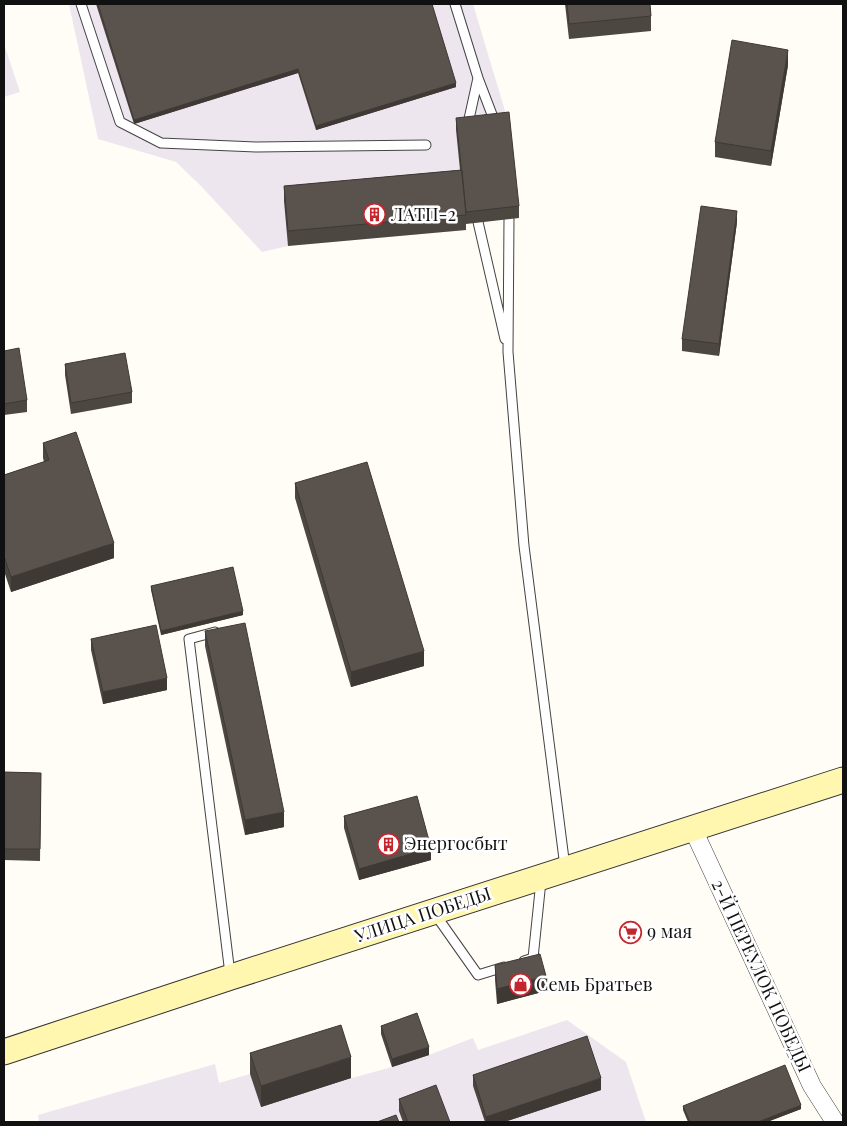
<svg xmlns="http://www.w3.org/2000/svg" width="847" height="1126" font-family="'Playfair Display',serif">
<rect width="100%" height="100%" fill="#fffdf5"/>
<!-- industrial -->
<path fill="#eee6ef" d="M69,4H473L509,124L519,218L466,223V230L288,246L262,252L201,186L176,162L98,139Z
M4,44L20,92L4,97Z
M567,1020L626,1062L646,1122H39L38,1115L215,1064L219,1083L250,1074L352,1078L392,1067L381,1034L417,1021L429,1055L473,1038L478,1050Z"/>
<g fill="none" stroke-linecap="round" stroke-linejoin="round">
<defs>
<path id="lane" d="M81,4L120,122L161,143L256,147L426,145
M455,4L478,78L496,125
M467,128L478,78
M509,219L508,352L524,546L565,867
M478,222L505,339
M215,632L189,639L230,974
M435,914L478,975L504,967
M524,961L533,958L541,881"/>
<path id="street" d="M692,827L812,1086L835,1122"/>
<path id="secondary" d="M4,1052L231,977L843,780"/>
</defs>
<!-- lane casing -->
<use href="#lane" stroke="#444" stroke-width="11"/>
<!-- street casing -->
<use href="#street" stroke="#444" stroke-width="19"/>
<!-- secondary casing -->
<use href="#secondary" stroke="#333" stroke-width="27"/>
<!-- lane -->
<use href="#lane" stroke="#fff" stroke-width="9"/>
<!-- street -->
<use href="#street" stroke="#fff" stroke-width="18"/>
<!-- secondary -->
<use href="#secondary" stroke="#fff6b0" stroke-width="25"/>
</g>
<!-- wall -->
<path fill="#4d4742" d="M96,4H432L456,87L316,130L298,73L134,124Z
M565,4H650L651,16V31L569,39Z
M788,65L771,166L715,157V142Z
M456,118L519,206V218L466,224V220V230L288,246L284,201V186L460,170L456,130Z
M737,222L719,356L682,351V339Z
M4,351L27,400V412L4,415Z
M65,364L132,392V403L71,414L65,375Z
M43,443L114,558L11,592L4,571V475L44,462L43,458Z
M295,483L424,666L351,687L295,498Z
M151,586L243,615L161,635L151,590Z
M205,631L284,827L245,835L205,646Z
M91,639L167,690L103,704L91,650Z
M4,772L41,773L40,861L4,860Z
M344,816L431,860L359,880L344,828Z
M495,965L546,991L497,1004L495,980Z
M381,1026L429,1055L392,1067L381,1034Z
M250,1053L351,1078L261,1107L250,1074Z
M473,1075L601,1090L504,1122H485L473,1086Z
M399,1099L450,1122H403L399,1111Z
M683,1106L801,1109L767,1122H688L683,1110Z"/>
<!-- shaded-wall -->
<path fill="#3f3936" d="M788,50V65L771,166V151Z
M298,69V73L134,124V120Z
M456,83V87L316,130V126Z
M737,211V222L719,356V344Z
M114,543V558L11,592V577Z
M243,611V615L161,635V631Z
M424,651V666L351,687V672Z
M167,678V690L103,704V692Z
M284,812V827L245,835V820Z
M431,848V860L359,880V869Z
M546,976V991L497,1004V989Z
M429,1047V1055L392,1067V1059Z
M351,1057V1078L261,1107V1086Z
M601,1078V1090L504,1122H486V1117Z
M801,1105V1109L767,1122H758Z"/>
<!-- building -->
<path fill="#5a524d" stroke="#3f3936" d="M98,4H432L456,83L316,126L298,69L134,120Z
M567,4H650L651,16L569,24Z
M732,40L788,50L771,151L715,142Z
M509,112L519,206L466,212L456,118Z
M462,170L466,215L288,231L284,186Z
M701,206L737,211L719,344L682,339Z
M19,348L27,400L4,404V351Z
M125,353L132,392L71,403L65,364Z
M76,432L114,543L11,577L4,556V475L49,460L43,443Z
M367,462L424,651L351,672L295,483Z
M233,567L243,611L161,631L151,586Z
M245,623L284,812L245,820L205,631Z
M156,625L167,678L103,692L91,639Z
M4,772L41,773L40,849H4Z
M417,796L431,848L359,869L344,816Z
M540,954L546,976L497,989L495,965Z
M417,1013L429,1047L392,1059L381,1026Z
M341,1025L351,1057L261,1086L250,1053Z
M587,1036L601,1078L486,1117L473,1075Z
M785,1065L801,1105L758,1122H690L683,1106Z
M436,1085L450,1122H408L399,1099Z
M396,1115L399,1122H377Z"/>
<!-- icons -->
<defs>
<symbol id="building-ring" viewBox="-11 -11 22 22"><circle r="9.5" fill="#fff" stroke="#c4262e" stroke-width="1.5"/><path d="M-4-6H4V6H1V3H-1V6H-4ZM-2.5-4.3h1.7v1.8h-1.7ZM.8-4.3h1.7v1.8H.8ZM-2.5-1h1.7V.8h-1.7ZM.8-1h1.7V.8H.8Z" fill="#c4262e"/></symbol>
<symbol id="supermarket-ring" viewBox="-11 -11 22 22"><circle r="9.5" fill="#fff" stroke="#c4262e" stroke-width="1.5"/><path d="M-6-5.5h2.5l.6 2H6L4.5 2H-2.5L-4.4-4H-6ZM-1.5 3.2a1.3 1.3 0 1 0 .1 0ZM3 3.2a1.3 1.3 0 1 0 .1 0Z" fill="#c4262e"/></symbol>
<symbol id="shop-ring" viewBox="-11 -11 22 22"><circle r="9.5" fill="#fff" stroke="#c4262e" stroke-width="1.5"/><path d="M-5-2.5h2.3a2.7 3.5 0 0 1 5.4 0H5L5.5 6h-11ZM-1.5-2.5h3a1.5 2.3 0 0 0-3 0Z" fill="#c4262e"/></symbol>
</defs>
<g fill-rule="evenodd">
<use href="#building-ring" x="362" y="202" width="25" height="25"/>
<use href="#building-ring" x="376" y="832" width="25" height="25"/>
<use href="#supermarket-ring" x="618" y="920" width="25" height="25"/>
<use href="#shop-ring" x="508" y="972" width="25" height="25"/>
</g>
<g text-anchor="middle" stroke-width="5" stroke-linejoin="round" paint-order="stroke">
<!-- poi labels -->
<g font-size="18" fill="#111" stroke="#fff" text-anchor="start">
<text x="391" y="221">ЛАТП-2</text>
<text x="404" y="850">Энергосбыт</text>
<text x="647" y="938">9 мая</text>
<text x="536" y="991">Семь Братьев</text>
</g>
<!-- street labels -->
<g font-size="18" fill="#111" stroke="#fff">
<text transform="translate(423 915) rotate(-18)" y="6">УЛИЦА ПОБЕДЫ</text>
<text transform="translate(761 976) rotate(65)" y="6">2-Й ПЕРЕУЛОК ПОБЕДЫ</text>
</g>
</g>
<!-- border -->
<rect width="847" height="1126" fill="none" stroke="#111111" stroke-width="10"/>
</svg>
